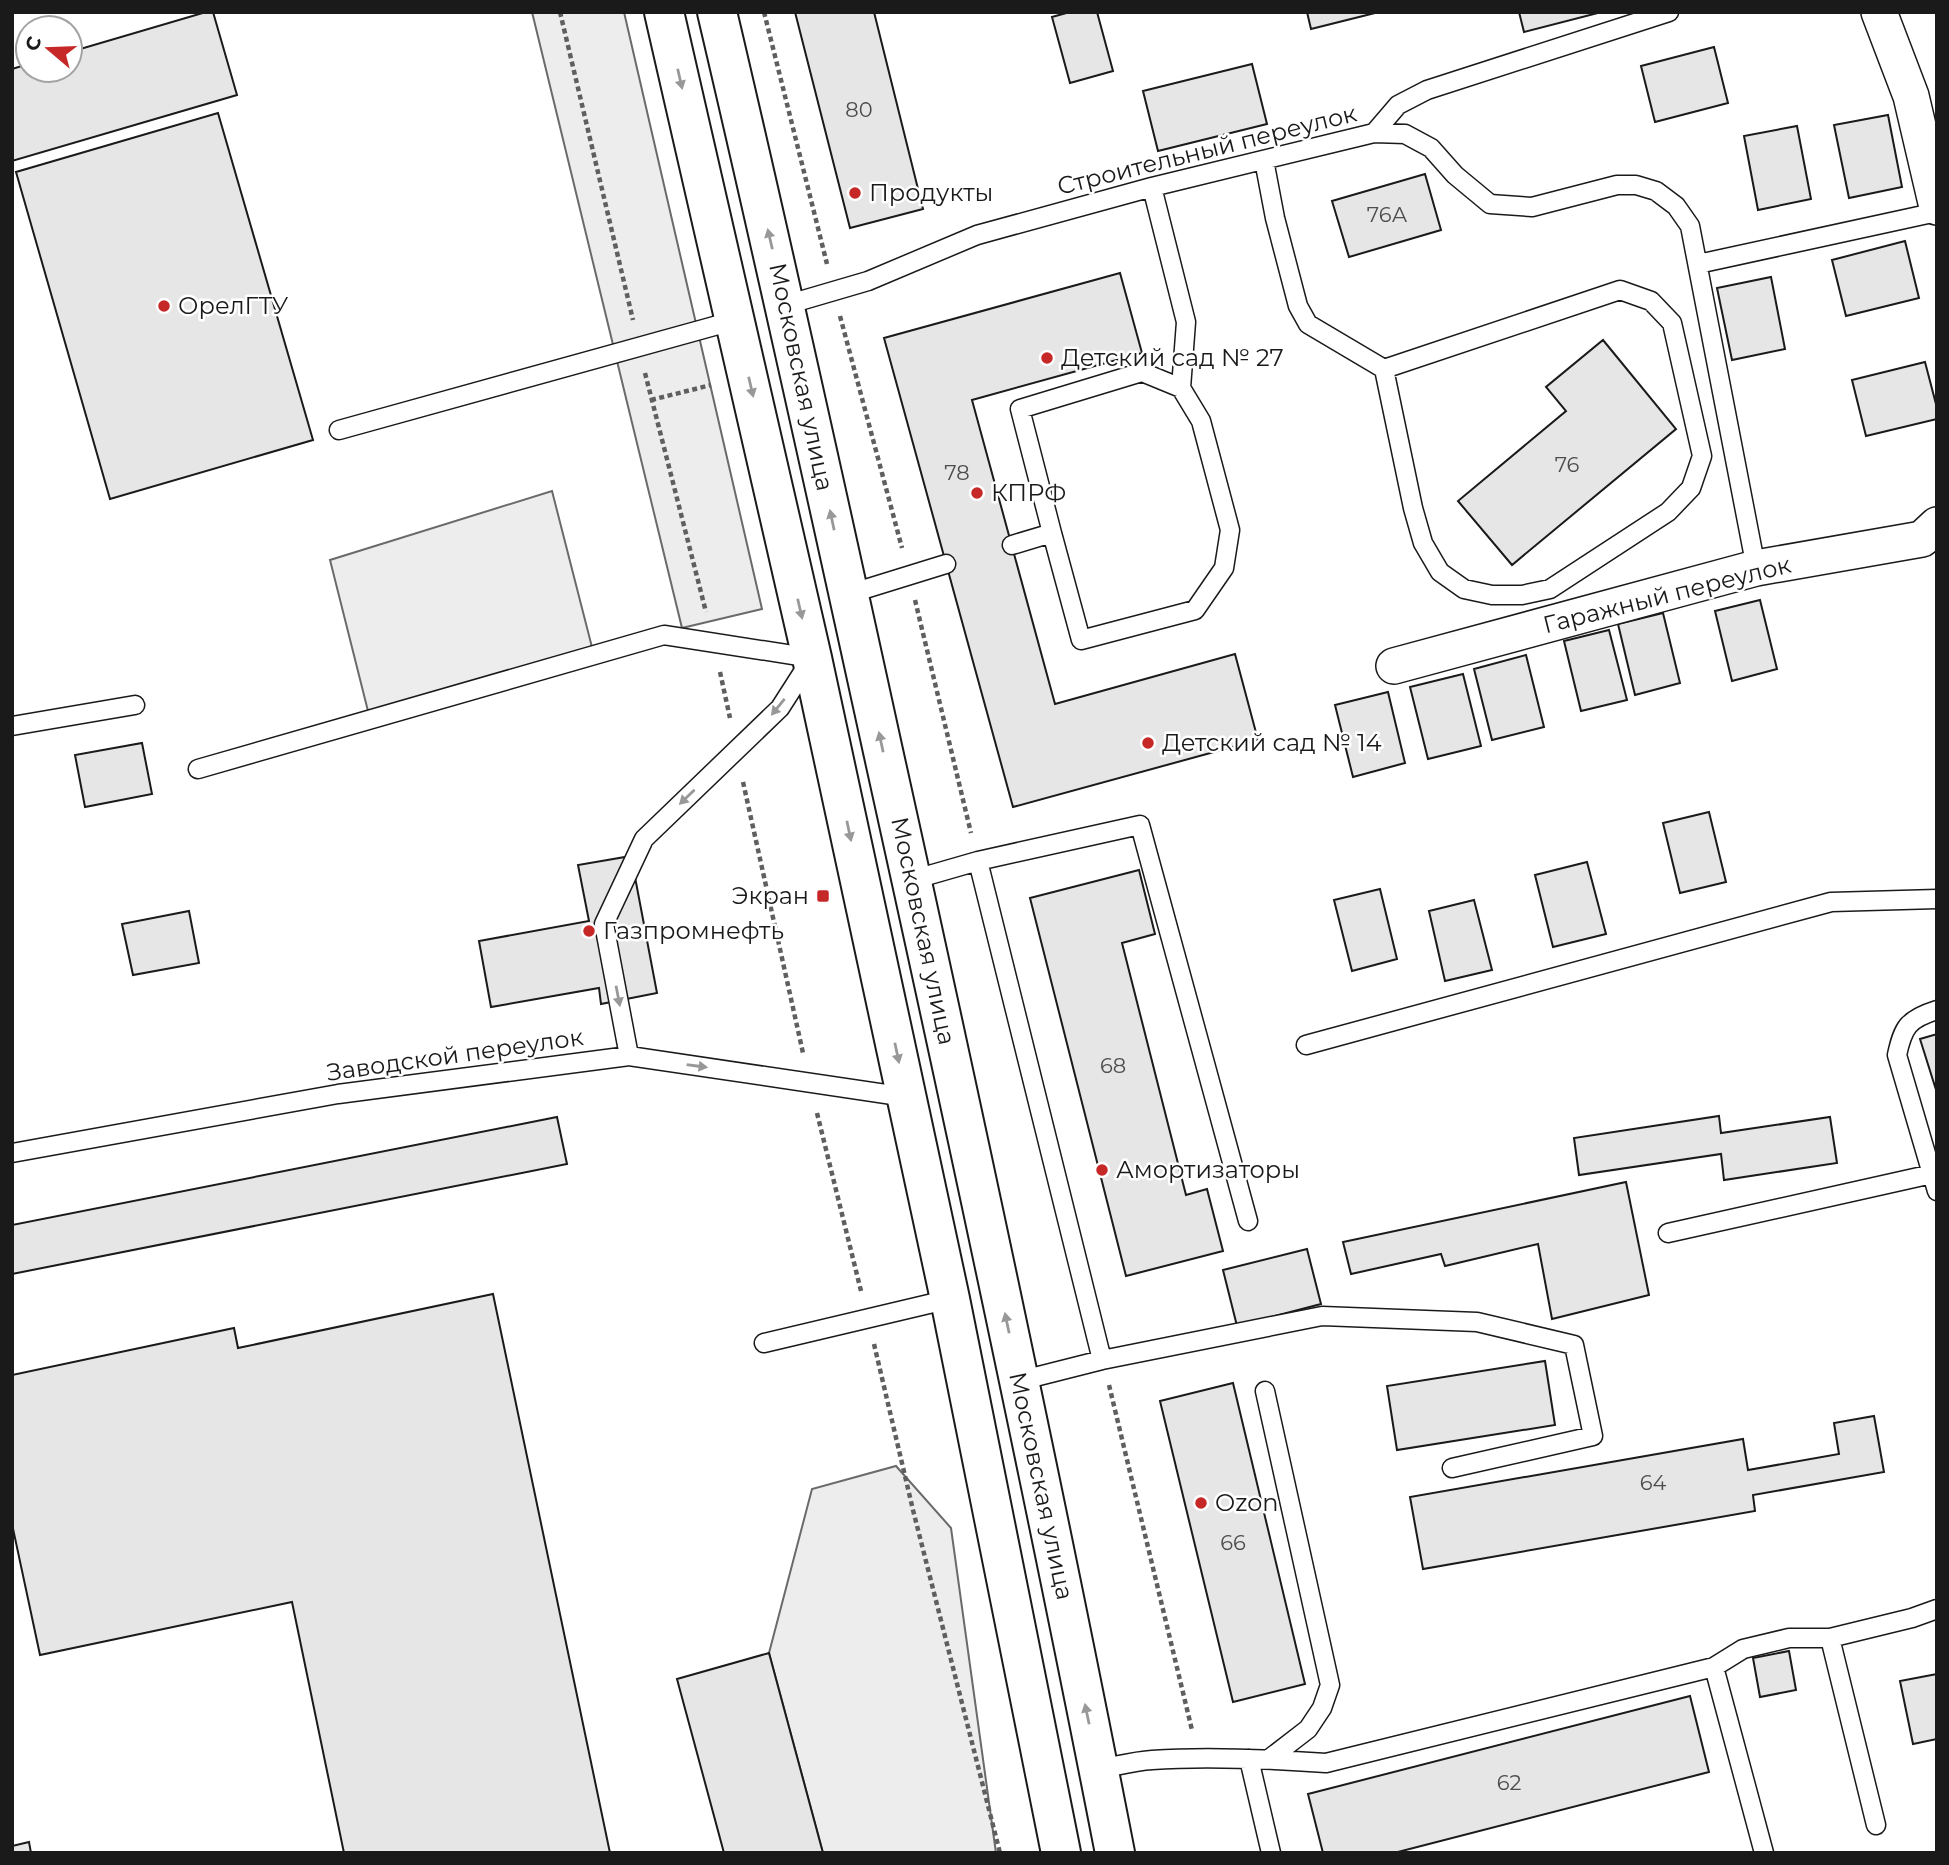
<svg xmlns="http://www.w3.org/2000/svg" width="1949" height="1865" font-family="Montserrat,sans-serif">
<rect width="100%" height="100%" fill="#fff"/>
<!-- built -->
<path fill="#ededed" stroke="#6a6a6a" stroke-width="2" d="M532,12H624L762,609L682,628Z
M552,491L594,655L370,719L330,560Z
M896,1466L951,1528L996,1853H823L769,1653L812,1489Z"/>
<!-- building -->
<path fill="#e6e6e6" stroke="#1a1a1a" stroke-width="2" d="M206,12H213L237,95L12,161V69L28,64V70H70V52Z
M795,12H874L923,209L850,228Z
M1070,12H1097L1113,71L1070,83L1052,17Z
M1307,12H1379L1311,29Z
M1519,12H1597L1598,13L1524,32Z
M1714,47L1728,103L1655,122L1641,66Z
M1252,64L1267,124L1158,151L1143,91Z
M218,113L313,440L110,499L16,172Z
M1888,115L1902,187L1849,198L1834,125Z
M1797,126L1811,199L1758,210L1744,136Z
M1425,174L1441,230L1349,257L1332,201Z
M1905,241L1919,298L1846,316L1832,260Z
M1120,273L1142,353L972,400L1055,704L1235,654L1258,740L1013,807L884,338Z
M1771,277L1785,349L1732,360L1717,288Z
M1603,340L1676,429L1512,565L1458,501L1566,411L1546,387Z
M1925,362L1937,408V419L1866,436L1852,380Z
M1760,600L1777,669L1732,681L1715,611Z
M1663,613L1680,683L1635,695L1618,624Z
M1609,630L1627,700L1581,711L1564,641Z
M1526,655L1544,727L1492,740L1474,669Z
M1463,674L1481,746L1428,759L1410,687Z
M1388,692L1405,763L1353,777L1335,705Z
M142,743L152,794L85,807L75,755Z
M1709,812L1726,882L1680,893L1663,823Z
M631,856L657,993L601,1004L599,988L491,1007L479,941L589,921L578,865Z
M1587,862L1606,934L1553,947L1535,875Z
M1139,870L1155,934L1122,943L1186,1195L1207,1189L1223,1251L1126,1276L1030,898Z
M1380,889L1397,959L1352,971L1334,900Z
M1474,900L1492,970L1445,981L1429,911Z
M189,911L199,963L133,975L122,924Z
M1937,1034V1093L1920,1039Z
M1719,1116L1721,1133L1830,1117L1837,1163L1724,1180L1721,1154L1579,1175L1574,1138Z
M557,1117L567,1164L12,1274V1225Z
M1626,1182L1649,1295L1552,1319L1538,1244L1445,1266L1441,1254L1351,1274L1343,1242Z
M1307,1249L1321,1304L1237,1326L1223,1270Z
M493,1294L610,1853H344L292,1602L40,1655L12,1524V1375L234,1328L238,1348Z
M1545,1361L1555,1425L1397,1450L1387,1386Z
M1233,1383L1305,1684L1233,1702L1160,1401Z
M1874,1416L1884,1472L1753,1495L1755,1511L1423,1569L1410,1497L1743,1439L1748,1470L1839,1454L1834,1423Z
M1789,1651L1796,1690L1760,1697L1753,1658Z
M769,1653L823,1853H724L677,1679Z
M1937,1674V1739L1913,1744L1900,1681Z
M1690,1696L1709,1772L1394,1853H1323L1308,1794Z
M29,1842L31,1853H12V1846Z"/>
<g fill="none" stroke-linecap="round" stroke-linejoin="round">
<defs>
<path id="lane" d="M1374,133L1405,134L1431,148L1455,175L1490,204L1532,207L1617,185H1636L1656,191L1676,206L1690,226L1756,568
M1264,160L1275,218L1298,306L1308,324L1384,369L1620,290L1651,301L1672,323L1702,456L1691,488L1668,512L1550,589L1522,595H1492L1464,589L1440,572L1423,543L1413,508L1384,369
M1152,187L1186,322L1181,388
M1698,264L1937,212
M786,305L868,281L977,235L1152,187L1374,133L1398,105L1427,90L1669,12
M339,430L736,320
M1012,545L1052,533L1081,640L1195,610L1224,568L1230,530L1201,421L1181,388L1142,372L1020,409L1052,533
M849,594L946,564
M12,726L135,705
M198,769L664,635L812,658L780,708L644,839L604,924L629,1056
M978,861L1102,1360
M912,880L978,861L1140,825L1248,1221
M1937,1010C1908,1019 1903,1027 1897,1055L1937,1191
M1306,1045L1831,902L1937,899
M12,1153L338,1094L629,1056L906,1097
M1668,1233L1932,1174
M764,1343L950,1299
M1019,1381L1102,1360L1322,1316L1477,1322L1574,1345L1593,1436L1452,1468
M1265,1391L1330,1685L1322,1708L1308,1729L1269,1759
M1830,1638L1876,1825
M1714,1667L1764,1853
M1249,1759L1271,1853
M1099,1769C1116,1766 1135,1761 1152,1760C1210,1756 1269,1759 1326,1763L1714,1667L1743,1649L1789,1638H1830L1912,1618L1937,1609"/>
<path id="street" d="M1879,12L1911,96L1937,207
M1394,666L1756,568L1922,539L1937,525"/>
<path id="primary" d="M664,12L812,658L950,1299L1061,1853
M717,12C775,258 829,504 883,751C964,1117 1043,1484 1115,1853"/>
</defs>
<!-- lane casing -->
<use href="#lane" stroke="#1a1a1a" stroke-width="21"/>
<!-- street casing -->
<use href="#street" stroke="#1a1a1a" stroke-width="38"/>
<!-- primary casing -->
<use href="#primary" stroke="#1a1a1a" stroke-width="42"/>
<!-- path -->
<path stroke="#5f5f5f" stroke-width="4.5" stroke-dasharray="5 3.5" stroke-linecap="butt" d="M560,12L633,320
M764,12L827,264
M840,316L902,548
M645,373L706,612
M651,400L711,385
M915,600L971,833
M720,672L730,718
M743,782L803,1053
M817,1113L861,1291
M874,1344L913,1510L1000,1853
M1109,1385L1192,1730"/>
<!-- lane -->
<use href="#lane" stroke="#fff" stroke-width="18"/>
<!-- street -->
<use href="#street" stroke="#fff" stroke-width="35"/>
<!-- primary -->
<use href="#primary" stroke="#fff" stroke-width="38"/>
</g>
<!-- one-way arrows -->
<defs><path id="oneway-solid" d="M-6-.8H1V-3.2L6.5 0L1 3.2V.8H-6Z" transform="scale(1.75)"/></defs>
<g fill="#989898">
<use href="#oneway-solid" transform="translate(680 79) rotate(77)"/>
<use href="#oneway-solid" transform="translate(770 239) rotate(-103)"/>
<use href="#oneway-solid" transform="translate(751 387) rotate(77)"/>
<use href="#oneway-solid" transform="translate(832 520) rotate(-102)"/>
<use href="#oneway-solid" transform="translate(800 609) rotate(77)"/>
<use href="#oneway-solid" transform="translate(778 707) rotate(129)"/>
<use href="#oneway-solid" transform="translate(881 742) rotate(-102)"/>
<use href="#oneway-solid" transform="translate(687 797) rotate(136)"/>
<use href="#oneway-solid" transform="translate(849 831) rotate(78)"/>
<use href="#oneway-solid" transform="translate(618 996) rotate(79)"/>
<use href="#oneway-solid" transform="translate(897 1053) rotate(78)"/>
<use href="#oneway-solid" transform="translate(697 1066) rotate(8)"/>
<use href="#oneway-solid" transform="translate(1007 1323) rotate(-102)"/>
<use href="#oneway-solid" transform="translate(1087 1714) rotate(-102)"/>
</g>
<!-- markers -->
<g fill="#c62828" stroke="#fff" stroke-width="2.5">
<circle cx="855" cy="193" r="7"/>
<circle cx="164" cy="306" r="7"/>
<circle cx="1047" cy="358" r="7"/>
<circle cx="977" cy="493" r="7"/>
<circle cx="1148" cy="743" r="7"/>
<rect x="816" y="889" width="14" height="14" rx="3.5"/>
<circle cx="589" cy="931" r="7"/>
<circle cx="1102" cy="1170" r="7"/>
<circle cx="1201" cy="1503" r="7"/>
</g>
<g text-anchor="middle" stroke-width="5" stroke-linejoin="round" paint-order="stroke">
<!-- number labels -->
<g font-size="21" fill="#4d4d4d">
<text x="859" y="117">80</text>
<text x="1387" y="222">76А</text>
<text x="1567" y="472">76</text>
<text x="957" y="480">78</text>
<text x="1113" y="1073">68</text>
<text x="1653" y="1490">64</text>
<text x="1233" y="1550">66</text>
<text x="1509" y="1790">62</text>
</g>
<!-- street labels -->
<g font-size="24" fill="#1a1a1a" stroke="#fff">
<text transform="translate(1207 150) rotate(-14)" y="8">Строительный переулок</text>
<text transform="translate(801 377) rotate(78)" y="8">Московская улица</text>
<text transform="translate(1667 595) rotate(-14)" y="8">Гаражный переулок</text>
<text transform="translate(923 931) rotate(78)" y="8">Московская улица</text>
<text transform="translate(455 1055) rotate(-8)" y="8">Заводской переулок</text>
<text transform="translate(1041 1486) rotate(78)" y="8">Московская улица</text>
</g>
<!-- poi labels -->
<g font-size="24" fill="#1a1a1a" stroke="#fff" text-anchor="start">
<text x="869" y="201">Продукты</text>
<text x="178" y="314">ОрелГТУ</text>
<text x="1061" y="366">Детский сад № 27</text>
<text x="991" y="501">КПРФ</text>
<text x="1162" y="751">Детский сад № 14</text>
<text x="809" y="904" text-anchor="end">Экран</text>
<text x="603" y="939">Газпромнефть</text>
<text x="1116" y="1178">Амортизаторы</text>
<text x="1215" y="1511">Ozon</text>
</g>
</g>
<!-- border -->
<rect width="1949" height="1865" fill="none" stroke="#1a1a1a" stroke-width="28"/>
<!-- north arrow -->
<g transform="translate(49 49) rotate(289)"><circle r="33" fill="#ffffff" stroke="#a3a3a3" stroke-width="2"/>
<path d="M0-5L12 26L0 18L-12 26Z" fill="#c62828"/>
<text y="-10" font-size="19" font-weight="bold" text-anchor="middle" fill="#1a1a1a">С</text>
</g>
</svg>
